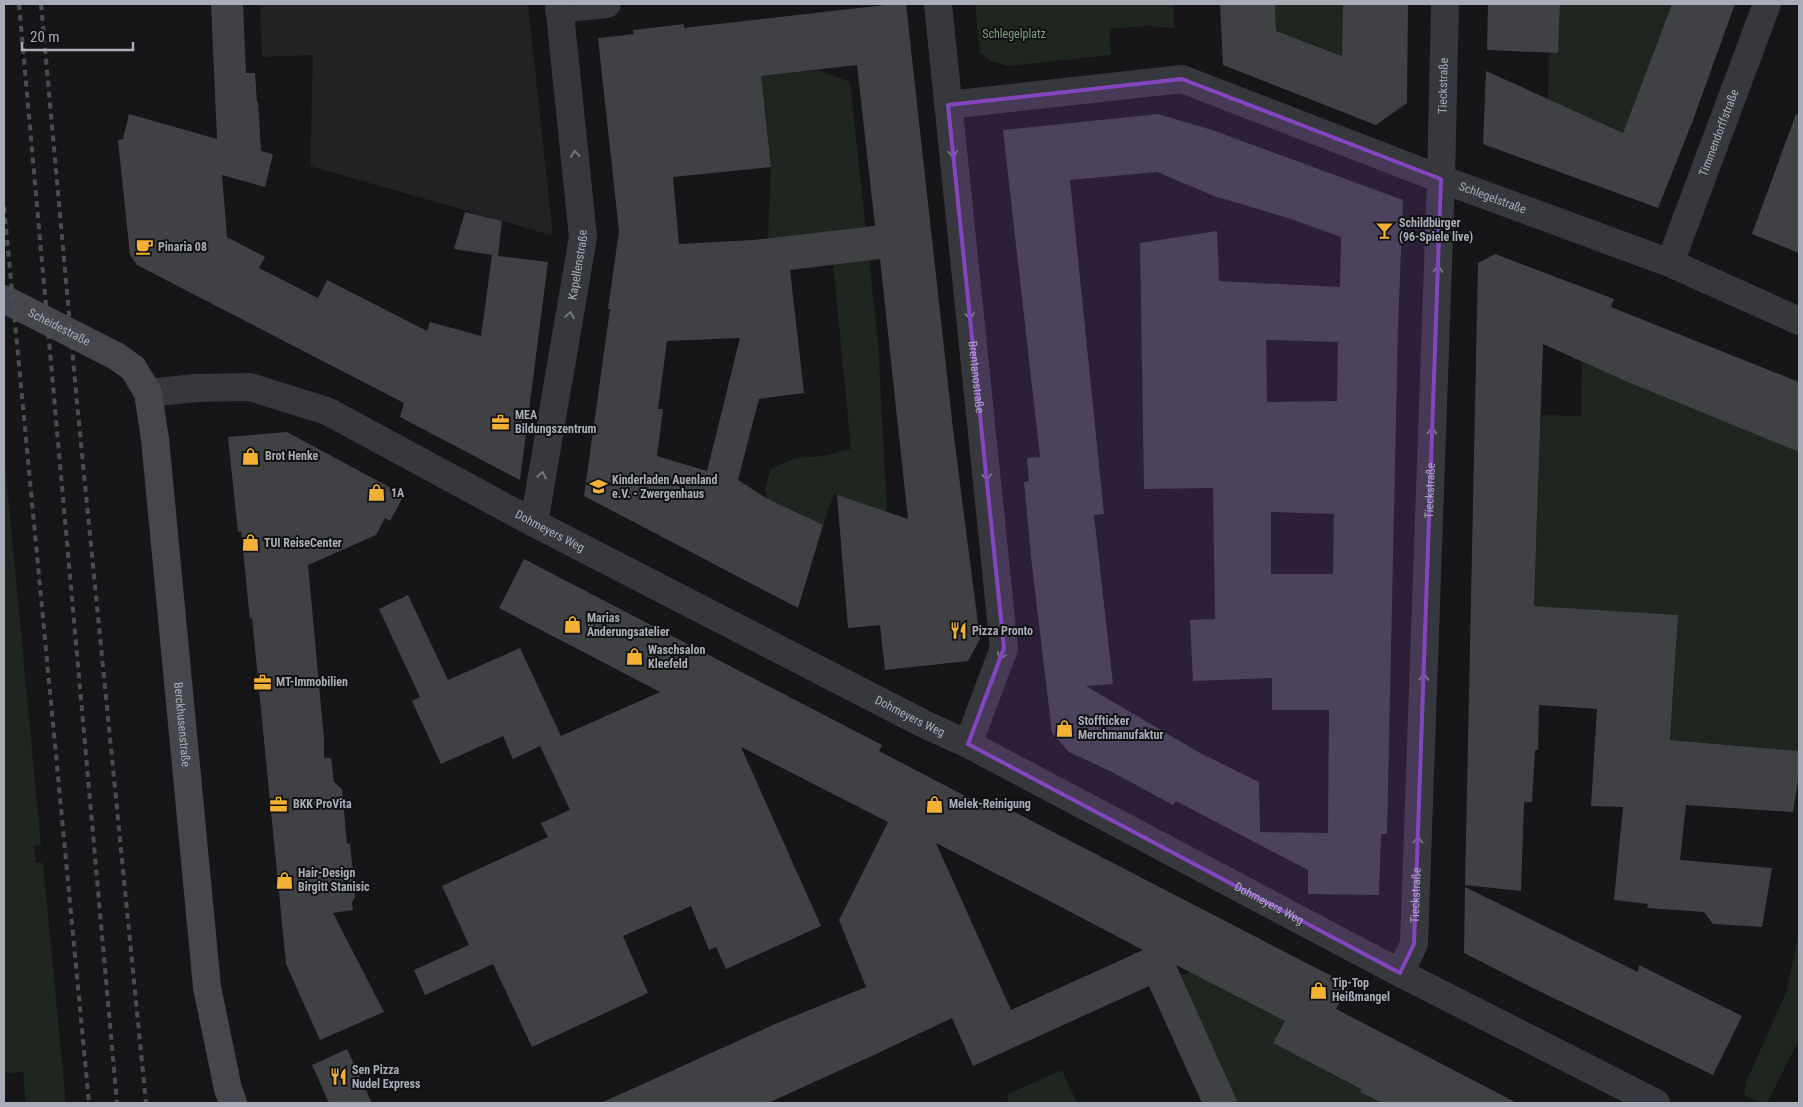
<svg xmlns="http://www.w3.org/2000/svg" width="1803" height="1107" font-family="'Roboto Condensed',sans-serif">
<rect width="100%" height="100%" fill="#161618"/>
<!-- built -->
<path fill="#222225" d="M260,4H528L552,227L551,235L310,166L313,55L262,57Z"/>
<!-- green -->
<path fill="#1e261f" d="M975,4H1173L1174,28L1146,26L1109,29L1111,55L1008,66L991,61L980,53Z
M1275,4H1343V21H1365V64L1276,31Z
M1560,4H1672L1623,133L1548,102L1549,53H1558Z
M819,70L850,82L878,342L887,511L918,605L862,504L834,494L819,537L801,514L766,498L765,488L771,469L796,458L823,456L851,449L830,232L768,238L771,167L765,110L755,77Z
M1582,362L1799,452V751L1663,739L1672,714L1678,615L1534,606L1541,415L1581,416Z
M4,453L41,845L34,846L36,863H43L66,1103H26L23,1072L4,1073Z
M1799,933V1040L1767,1103H1760L1744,1095L1746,1082L1786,993Z
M1193,972L1260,1008L1286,1019L1273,1043L1361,1089L1360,1092L1382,1103H1238L1197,1013L1168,978Z
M1062,1070L1077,1103H1010L1006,1095Z"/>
<!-- building -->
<path fill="#404145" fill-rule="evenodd" d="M211,4H243L246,73H255L257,102H258L261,151L273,154L265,187L222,175L227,237L265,257L259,268L318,298L327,280L427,331L430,322L481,336L492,255L454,249L465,212L502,221L498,256L548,262L520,480L400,417L404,403L137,265L130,255L118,140L123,139L129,114L217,139Z
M894,4H906L953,429L980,639L968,661L885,670L880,625L848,628L837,495L908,519L880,259L790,270L804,393L759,399L738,480L766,498L823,525L798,608L584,496L610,309H608L619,231L598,38L634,34L633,30L684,24V28ZM857,65L875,226L753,240L679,244L673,177L771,167L761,76ZM740,338L707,471L657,456L663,409H658L667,341Z
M1220,4H1275L1276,31L1342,56L1343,4H1408L1407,103L1376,125L1223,65Z
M1488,4H1560L1558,53L1487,50Z
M1672,4H1735L1693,120L1658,208L1483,144L1486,71L1623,133Z
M1158,114L1212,130L1403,200L1398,326L1387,834H1381L1379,895L1308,894V870L1176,801L1173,805L1112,772L1069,752L1052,733L1032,566L1024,482L1029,481L1027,458L1040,457L1003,130ZM1157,172L1214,196L1288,218L1341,237L1340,287L1219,281L1217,231L1140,243L1144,489L1213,488L1215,619L1190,620L1193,681L1272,678V710H1329L1328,833L1260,832L1259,782L1200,753L1086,686L1113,684L1094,515L1104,514L1070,180ZM1266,340L1338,342L1337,401L1267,402ZM1271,512L1334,514L1333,574H1271Z
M1796,114L1799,115V253L1752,234Z
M1495,254L1614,299L1611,307L1799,382V452L1628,382L1543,344L1534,606L1678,615L1670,740L1799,751V775L1793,812L1686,805L1680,860L1772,868L1762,927L1713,924L1704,912L1647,908L1648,904L1614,900L1623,807L1591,806L1597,709L1539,705L1538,750H1535L1532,802H1524L1521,891L1465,885L1478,263Z
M287,432L404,495L390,521L385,518L376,535L308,565L324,739V758H331L334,782L342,789L347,844L350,843L354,884L355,898L352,902L353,910L333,913L384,1012L320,1040L286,964L252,618L250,619L241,531L238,532L228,437Z
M524,559L882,745L879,751L994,811L999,804L1349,985L1336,1009L1517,1103H1382L1360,1092L1361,1089L1273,1043L1285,1021L1176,965L1238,1103H1202L1149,986L973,1066L952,1018L876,1054L768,1103H601L775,1024L866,987L839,920L888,822L741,747L821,926L726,969L716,947L709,950L691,906L623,936L648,993L532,1047L493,964L425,995L414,970L469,945L442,886L548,837L541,823L570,810L540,746L513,759L503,736L441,764L412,701L420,697L379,609L408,595L448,680L520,648L561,736L660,692L499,608ZM936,843L1040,896L1143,950L1011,1010Z
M1465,887L1638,972L1639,965L1742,1016L1713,1075L1539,991L1464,953Z
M347,1049L372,1103H329L312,1065Z"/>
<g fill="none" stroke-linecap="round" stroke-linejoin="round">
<!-- street -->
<g stroke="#37383d" stroke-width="28">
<path id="s1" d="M938,4L1004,648L968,744"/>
<path d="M559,9L607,4"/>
<path id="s2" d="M948,105L1182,79L1441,179L1670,263L1799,321"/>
<path id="s3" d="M1670,263L1767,4"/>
<path id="s4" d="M148,393L196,388L250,387L327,411L534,523L926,725L968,744L1400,973L1656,1103"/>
<path id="s5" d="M534,523L583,237L559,4"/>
<path id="s6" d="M1400,973L1414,944L1441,179L1445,4"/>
</g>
<!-- secondary -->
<path stroke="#45474d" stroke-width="28" id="s7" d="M4,299L116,356L133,368L148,393L155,439L207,987L228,1089L233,1103"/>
<!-- rail -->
<path stroke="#4a4c52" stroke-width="4" stroke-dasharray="6 5" stroke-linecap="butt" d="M19,4L117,1103
M41,4L77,403L146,1103
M4,207L89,1103"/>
</g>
<!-- one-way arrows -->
<defs><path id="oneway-chevron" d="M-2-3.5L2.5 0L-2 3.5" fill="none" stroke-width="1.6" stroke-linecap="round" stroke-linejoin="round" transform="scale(1.25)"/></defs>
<g stroke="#757881">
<use href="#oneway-chevron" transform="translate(575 154) rotate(-96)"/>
<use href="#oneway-chevron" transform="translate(953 154) rotate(84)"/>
<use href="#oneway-chevron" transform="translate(1438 269) rotate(-88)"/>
<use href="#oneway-chevron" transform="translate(570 315) rotate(-80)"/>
<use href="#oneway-chevron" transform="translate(970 316) rotate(84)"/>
<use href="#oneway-chevron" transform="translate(1432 431) rotate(-88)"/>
<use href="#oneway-chevron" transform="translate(542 475) rotate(-80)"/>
<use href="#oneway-chevron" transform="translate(987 477) rotate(84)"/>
<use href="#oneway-chevron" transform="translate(1001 656) rotate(111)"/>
<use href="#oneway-chevron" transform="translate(1424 677) rotate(-88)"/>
<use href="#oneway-chevron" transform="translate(1418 840) rotate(-88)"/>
</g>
<!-- marked area -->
<path fill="#8446be" fill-opacity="0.2" stroke="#8446be" stroke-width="4" stroke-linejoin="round" d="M1182,79L1441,179L1414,944L1400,973L968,744L1004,648L948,105Z"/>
<!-- icons -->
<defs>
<symbol id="bar-bare" viewBox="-9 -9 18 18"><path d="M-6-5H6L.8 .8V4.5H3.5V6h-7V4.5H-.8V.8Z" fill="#f2b134" stroke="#111113" stroke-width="2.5" paint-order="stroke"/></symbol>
<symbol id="cafe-bare" viewBox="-9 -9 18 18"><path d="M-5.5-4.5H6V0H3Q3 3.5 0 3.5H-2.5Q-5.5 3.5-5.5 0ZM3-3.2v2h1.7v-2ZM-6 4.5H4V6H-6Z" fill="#f2b134" stroke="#111113" stroke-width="2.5" paint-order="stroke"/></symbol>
<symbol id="office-bare" viewBox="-9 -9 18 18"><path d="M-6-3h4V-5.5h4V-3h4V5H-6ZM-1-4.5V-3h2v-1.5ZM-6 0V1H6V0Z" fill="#f2b134" stroke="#111113" stroke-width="2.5" paint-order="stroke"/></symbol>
<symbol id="shop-bare" viewBox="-9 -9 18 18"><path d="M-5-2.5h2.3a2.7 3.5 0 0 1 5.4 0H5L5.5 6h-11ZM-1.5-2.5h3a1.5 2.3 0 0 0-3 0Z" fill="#f2b134" stroke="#111113" stroke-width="2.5" paint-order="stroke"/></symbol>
<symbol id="school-bare" viewBox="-9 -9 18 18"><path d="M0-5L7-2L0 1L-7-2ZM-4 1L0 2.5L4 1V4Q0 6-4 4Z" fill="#f2b134" stroke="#111113" stroke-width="2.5" paint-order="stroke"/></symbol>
<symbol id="restaurant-bare" viewBox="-9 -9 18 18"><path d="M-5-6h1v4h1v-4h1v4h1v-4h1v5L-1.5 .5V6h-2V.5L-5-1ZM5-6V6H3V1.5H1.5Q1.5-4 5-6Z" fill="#f2b134" stroke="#111113" stroke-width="2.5" paint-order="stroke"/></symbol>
</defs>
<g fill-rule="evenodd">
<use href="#bar-bare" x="1372" y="218" width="25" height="25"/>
<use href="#cafe-bare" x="132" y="234" width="25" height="25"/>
<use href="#office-bare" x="488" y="410" width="25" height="25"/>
<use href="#shop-bare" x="238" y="444" width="25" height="25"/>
<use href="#school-bare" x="586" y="474" width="25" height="25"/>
<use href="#shop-bare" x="364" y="480" width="25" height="25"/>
<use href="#shop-bare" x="238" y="530" width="25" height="25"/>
<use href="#shop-bare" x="560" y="612" width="25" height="25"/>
<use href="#restaurant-bare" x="946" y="618" width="25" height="25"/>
<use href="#shop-bare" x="622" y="644" width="25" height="25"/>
<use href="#office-bare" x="250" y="670" width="25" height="25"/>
<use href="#shop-bare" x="1052" y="716" width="25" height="25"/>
<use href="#office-bare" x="266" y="792" width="25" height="25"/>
<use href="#shop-bare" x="922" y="792" width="25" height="25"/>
<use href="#shop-bare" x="272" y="868" width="25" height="25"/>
<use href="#shop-bare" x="1306" y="978" width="25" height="25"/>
<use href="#restaurant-bare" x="326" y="1064" width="25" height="25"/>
</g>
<g text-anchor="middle" stroke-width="4" stroke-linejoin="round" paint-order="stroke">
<!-- park labels -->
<g font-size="12" fill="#7fa381" stroke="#111113">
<text x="1014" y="38">Schlegelplatz</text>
</g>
<!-- street labels -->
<g font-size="12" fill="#a8adb8" stroke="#111113">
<text dy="4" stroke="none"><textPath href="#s6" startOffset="891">Tieckstraße</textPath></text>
<text dy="4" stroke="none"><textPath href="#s3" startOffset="139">Timmendorffstraße</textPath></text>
<text dy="4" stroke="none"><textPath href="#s2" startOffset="568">Schlegelstraße</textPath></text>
<text dy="4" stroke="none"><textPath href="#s5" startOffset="262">Kapellenstraße</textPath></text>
<text dy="4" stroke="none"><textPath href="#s7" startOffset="62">Scheidestraße</textPath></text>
<text dy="4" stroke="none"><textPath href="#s1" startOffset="375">Brentanostraße</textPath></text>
<text dy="4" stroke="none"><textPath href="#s6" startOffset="486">Tieckstraße</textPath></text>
<text dy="4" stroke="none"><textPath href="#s4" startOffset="436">Dohmeyers Weg</textPath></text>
<text dy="4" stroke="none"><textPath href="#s4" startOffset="841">Dohmeyers Weg</textPath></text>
<text dy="4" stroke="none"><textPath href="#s7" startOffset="509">Berckhusenstraße</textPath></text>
<text dy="4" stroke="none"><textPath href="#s6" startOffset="81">Tieckstraße</textPath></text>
<text dy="4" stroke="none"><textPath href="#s4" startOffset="1246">Dohmeyers Weg</textPath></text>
</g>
<!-- poi labels -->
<g font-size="12" font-weight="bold" fill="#a8adb8" stroke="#111113" text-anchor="start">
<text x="1399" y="227">Schildbürger<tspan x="1399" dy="14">(96-Spiele live)</tspan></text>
<text x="158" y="251">Pinaria 08</text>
<text x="515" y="419">MEA<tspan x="515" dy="14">Bildungszentrum</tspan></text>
<text x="265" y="460">Brot Henke</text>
<text x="612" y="484">Kinderladen Auenland<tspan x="612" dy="14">e.V. - Zwergenhaus</tspan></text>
<text x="391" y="497">1A</text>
<text x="264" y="547">TUI ReiseCenter</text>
<text x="587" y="622">Marias<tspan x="587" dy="14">Änderungsatelier</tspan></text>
<text x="972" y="635">Pizza Pronto</text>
<text x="648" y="654">Waschsalon<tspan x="648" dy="14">Kleefeld</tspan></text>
<text x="276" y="686">MT-Immobilien</text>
<text x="1078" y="725">Stoffticker<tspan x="1078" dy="14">Merchmanufaktur</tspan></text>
<text x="293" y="808">BKK ProVita</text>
<text x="949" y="808">Melek-Reinigung</text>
<text x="298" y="877">Hair-Design<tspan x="298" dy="14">Birgitt Stanisic</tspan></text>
<text x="1332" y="987">Tip-Top<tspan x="1332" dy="14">Heißmangel</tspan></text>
<text x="352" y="1074">Sen Pizza<tspan x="352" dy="14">Nudel Express</tspan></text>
</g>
</g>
<!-- border -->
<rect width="1803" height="1107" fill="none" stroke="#a8adb8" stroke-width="10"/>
<!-- scale -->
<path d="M22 42v8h111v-8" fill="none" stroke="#a8adb8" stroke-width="2.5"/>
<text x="30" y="42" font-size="15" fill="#a8adb8" stroke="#111113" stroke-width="4" paint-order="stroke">20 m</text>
</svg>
